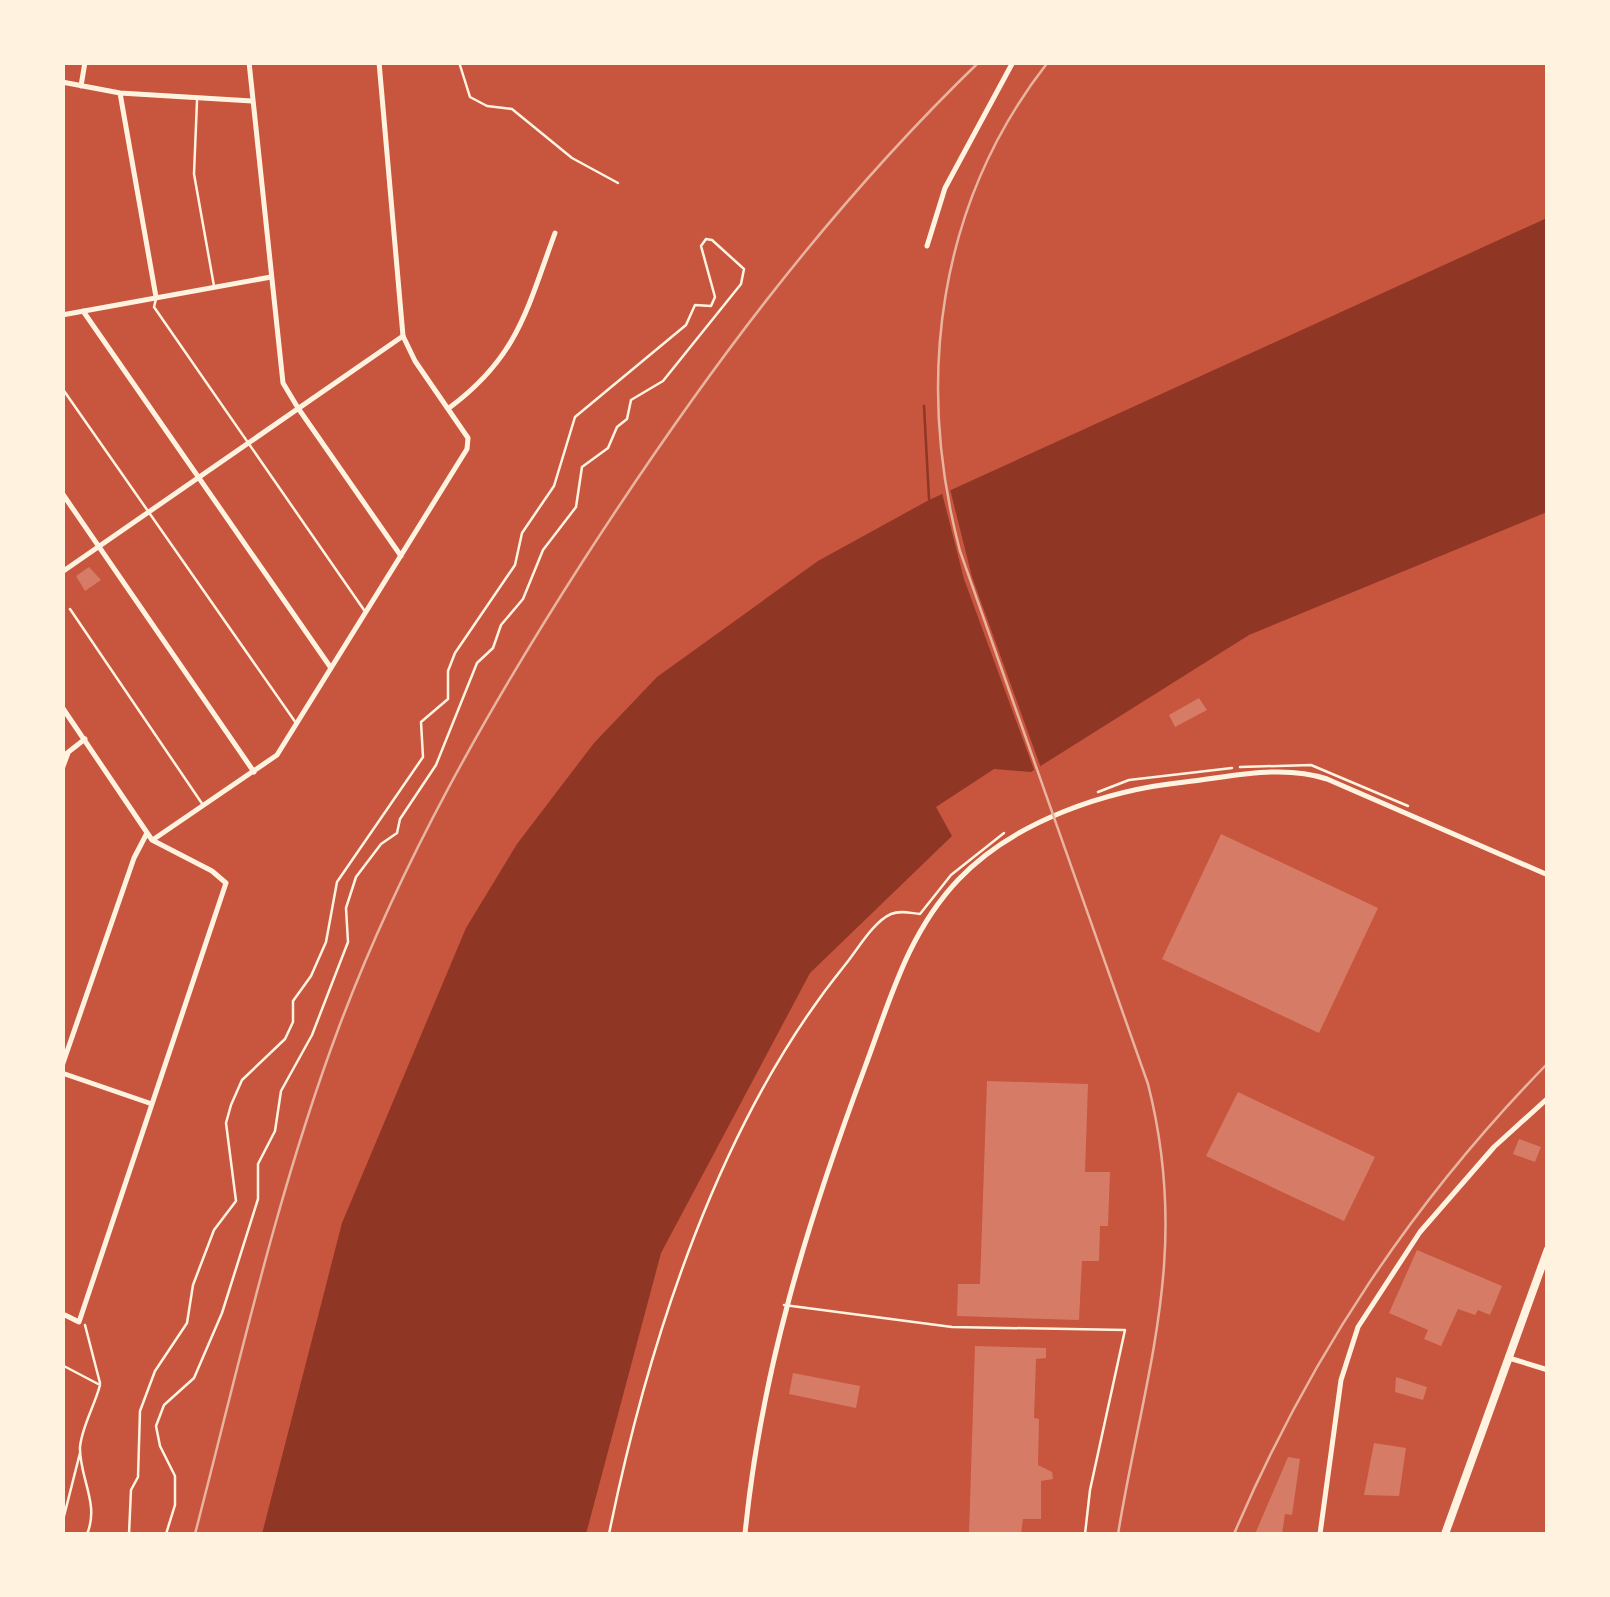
<svg xmlns="http://www.w3.org/2000/svg" width="1610" height="1597" font-family="Montserrat,sans-serif">
<rect width="100%" height="100%" fill="#c8553d"/>
<!-- water -->
<path fill="#8f3625" d="M1547,218V512L1249,635L1031,772L994,769L936,807L952,836L810,973L661,1253L586,1534H262L342,1223L466,928L517,844L594,743L657,677L818,561L929,500Z"/>
<!-- pier -->
<path fill="#c8553d" d="M949,485L972,577L1042,771L1036,775L964,579L941,489Z"/>
<g fill="none" stroke-linecap="round" stroke-linejoin="round">
<!-- stream -->
<path stroke="#8f3625" stroke-width="2.5" d="M924,406L929,499"/>
</g>
<!-- building -->
<path fill="#d67c66" d="M89,567L101,580L85,591L76,576Z
M1199,698L1207,710L1175,727L1169,715Z
M1221,834L1378,908L1319,1033L1162,959Z
M987,1081L1088,1084L1085,1172H1110L1108,1226H1100L1099,1261H1082L1079,1320L957,1316L958,1284H980Z
M1238,1092L1375,1157L1344,1221L1206,1156Z
M1519,1139L1541,1147L1535,1162L1513,1154Z
M1417,1250L1502,1286L1490,1315L1478,1310L1475,1315L1458,1309L1441,1346L1424,1339L1428,1330L1389,1313Z
M975,1346L1046,1348V1358L1036,1359L1034,1418L1039,1419L1038,1465L1052,1472L1053,1479L1041,1481V1519H1023L1021,1534H969Z
M793,1373L860,1386L856,1408L789,1394Z
M1396,1377L1427,1387L1423,1400L1395,1392Z
M1374,1443L1406,1448L1399,1496L1364,1495Z
M1288,1457L1300,1459L1292,1515L1285,1514L1282,1534H1255Z"/>
<g fill="none" stroke-linecap="round" stroke-linejoin="round">
<!-- path -->
<path stroke="#fff3e0" stroke-width="2.5" d="M1240,767L1311,765L1408,806
M1098,792L1129,780L1232,768
M85,1325L100,1383
M62,1365L100,1385C95,1405 82,1426 80,1447C79,1477 100,1504 87,1534
M62,1524L80,1453
M129,1534L131,1490L138,1477L140,1411L155,1371L187,1323L193,1285L214,1230L236,1201L226,1123L231,1105L242,1080L285,1039L293,1022V1001L311,976L326,942L337,882L423,757L421,722L448,699V671L455,653L515,565L522,533L554,486L575,417L686,325L695,305L711,306L715,297L701,246L706,239L712,240L744,269L741,284L663,381L631,400L627,419L617,427L608,448L582,467L576,507L543,550L523,599L501,625L493,648L477,663L436,765L400,819L397,833L381,844L356,877L346,908L348,942L312,1035L281,1091L275,1131L258,1164V1199L222,1313L194,1378L164,1405L156,1426L160,1446L175,1476V1505L166,1534
M609,1534C648,1342 720,1119 845,965C858,949 873,922 891,914C900,910 910,913 920,914L951,875L1004,833"/>
<!-- service -->
<path stroke="#fff3e0" stroke-width="2.5" d="M459,62L470,97L487,106L512,109L572,158L618,183
M197,101L194,174L214,286
M156,299L154,307L364,610
M62,388L296,723
M70,609L203,805
M784,1305L952,1327L1125,1330L1090,1490L1085,1534"/>
<!-- minor -->
<path stroke="#fff3e0" stroke-width="5" d="M62,82L120,93L252,101
M81,86L85,62
M120,93L156,297
M927,246L945,188L1013,62
M83,311L331,668
M62,315L271,277
M298,408L401,556
M449,408C518,357 527,309 555,233
M62,493L254,772
M62,707L152,840L212,871L226,883L79,1322L65,1315
M62,757L85,739
M62,769L68,753
M154,839L277,755L467,449L468,438L415,361L403,336
M62,1066L134,858L147,833
M62,1073L152,1104
M1509,1358L1548,1370
M1320,1534L1341,1380L1358,1327L1420,1232L1494,1147L1548,1098"/>
<!-- tertiary -->
<path stroke="#fff3e0" stroke-width="5" d="M249,62L283,383L298,408
M62,572L403,336L379,62
M745,1534C761,1371 808,1220 865,1067C890,1000 908,932 959,879C1014,821 1107,790 1185,782C1231,777 1281,764 1327,779L1548,875"/>
<!-- primary -->
<path stroke="#fff3e0" stroke-width="8" d="M1445,1534L1548,1249"/>
<!-- rail -->
<path stroke="#e9b49f" stroke-width="2.5" d="M1048,62C937,204 915,381 960,551L1148,1084C1191,1253 1145,1371 1118,1534
M195,1534C239,1365 277,1192 339,1027C401,862 488,709 583,561C700,380 824,212 979,62
M1234,1534C1310,1356 1412,1202 1548,1063"/>
</g>
<!-- border -->
<rect width="1610" height="1597" fill="none" stroke="#fff3e0" stroke-width="130"/>
</svg>
